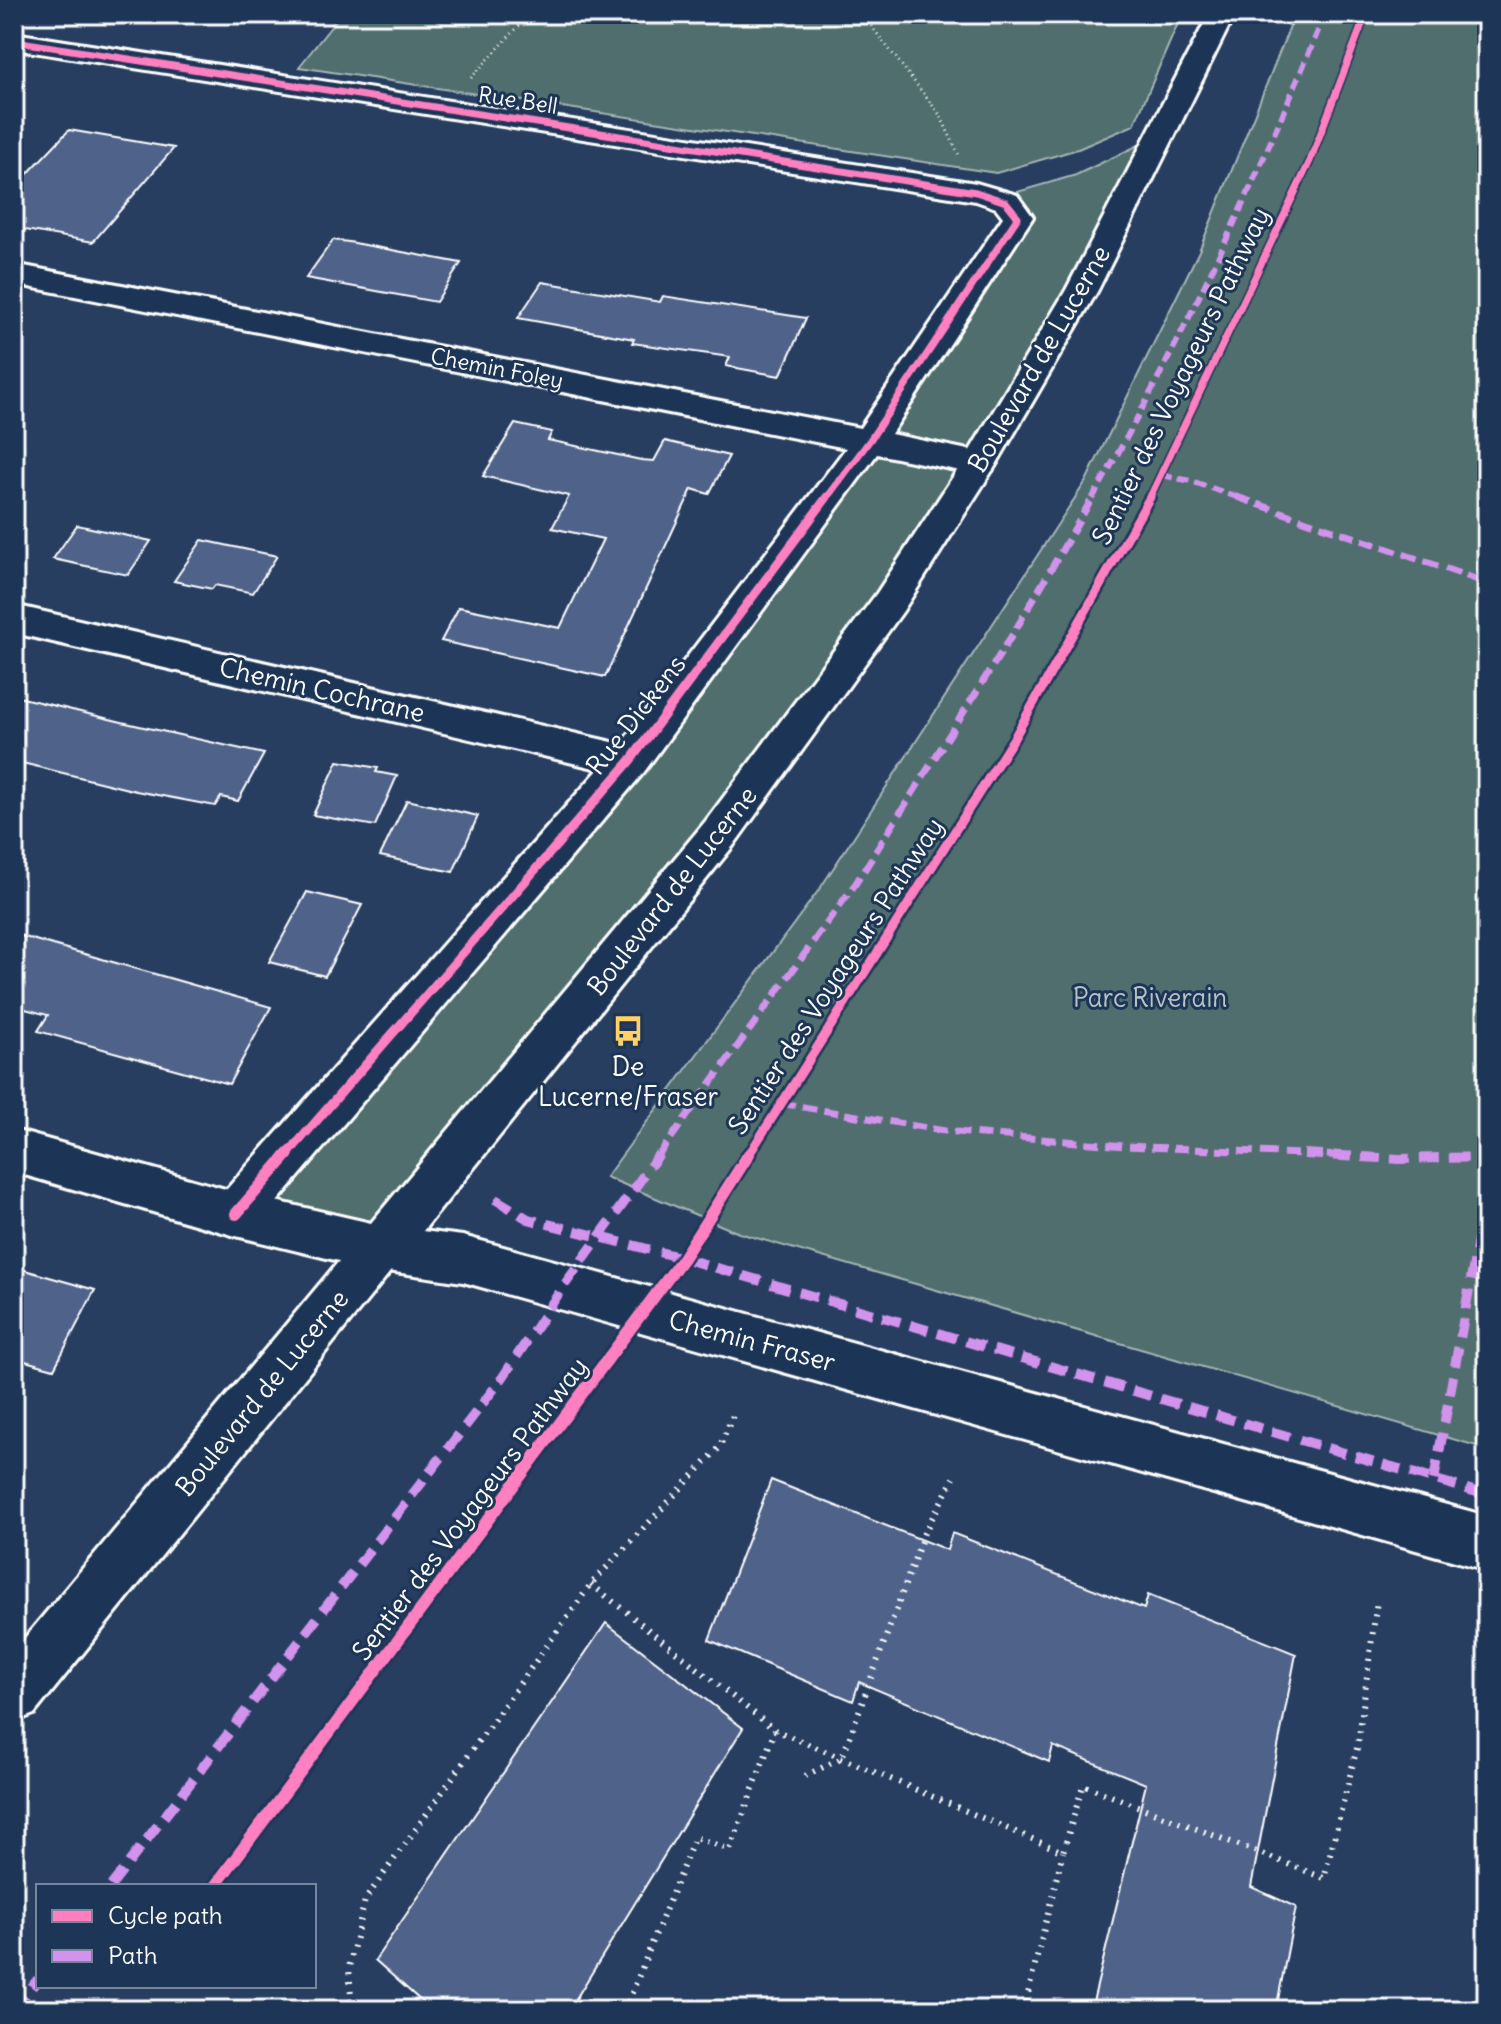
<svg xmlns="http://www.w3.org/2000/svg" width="1501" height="2024" font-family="Delius,sans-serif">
<rect width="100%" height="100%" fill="#273e61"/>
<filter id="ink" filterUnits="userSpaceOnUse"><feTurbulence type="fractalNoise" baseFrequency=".0125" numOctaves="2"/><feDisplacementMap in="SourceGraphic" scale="16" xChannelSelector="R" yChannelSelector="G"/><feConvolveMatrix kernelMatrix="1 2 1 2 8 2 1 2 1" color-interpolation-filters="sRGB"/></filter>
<g filter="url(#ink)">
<!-- green -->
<path fill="#4f6e6d" stroke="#a7b6b6" stroke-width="2" d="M341,14H1182L1134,125L1078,149L996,173L299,67Z
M1295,14H1487V1449L739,1233L606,1177L821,887L1086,481L1199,251Z
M1164,133L980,463L381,1248L236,1214L529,880L1014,226L1000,197L1076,175Z"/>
<!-- building -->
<path fill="#4f648a" stroke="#fff" stroke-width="2" d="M69,130L174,148L93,242L14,228V188Z
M333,240L349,242L461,263L436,302L306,278Z
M542,282L660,302L663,296L806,318L780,376L726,366L730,357L632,343L634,339L518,318Z
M515,424L552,432L548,440L641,460L654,461L665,441L729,456L709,494L692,489L605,677L441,641L459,607L560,628L603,539L552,528L569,496L483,476Z
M77,525L151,541L128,575L53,559Z
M202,540L239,548L277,556L253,593L215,585L212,589L174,581Z
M14,696L126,723L264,754L238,801L221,797L215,806L136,791L14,761Z
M338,761L378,768L376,772L397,776L375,826L313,815Z
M407,800L478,816L453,872L380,856Z
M307,892L362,905L325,976L269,962Z
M14,934L190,984L271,1007L229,1084L38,1031L48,1015L14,1006Z
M14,1267L95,1290L54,1369L14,1358Z
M771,1480L947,1550L952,1533L1144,1609L1148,1595L1296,1654L1251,1887L1296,1907L1276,2010H1091L1146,1784L1053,1746L1049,1762L859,1682L853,1701L709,1640Z
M606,1623L743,1728L569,2010H431L375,1960Z"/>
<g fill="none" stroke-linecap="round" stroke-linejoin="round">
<defs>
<path id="street" d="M14,33L976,183L1017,195L1033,217L891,434L992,455L997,463L992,471L980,475L877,454L644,772L253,1230L236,1236L219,1230L212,1214L219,1198L599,769L14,633V605L621,744L846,448L14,284V264L860,428L1003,217L996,208L976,201L14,49Z
M381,1226L463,1236L1487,1516V1570L463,1282L381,1270L364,1264L357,1248L364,1232Z"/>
<path id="secondary" d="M1209,14H1235L1098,290L997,463L903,611L733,846L34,1714L14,1722V1651L339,1261L236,1236L14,1172V1130L236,1192L371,1223L705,822L877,593L966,457L1066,290Z"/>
</defs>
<!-- street casing -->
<use href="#street" stroke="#fff" stroke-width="6"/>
<!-- secondary casing -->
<use href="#secondary" stroke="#fff" stroke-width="6"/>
<!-- path-far1 -->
<path stroke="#fff" stroke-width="3" stroke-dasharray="1 4" stroke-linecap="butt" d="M862,14L940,115L959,155
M471,78L530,14"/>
<!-- path -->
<path stroke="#fff" stroke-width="6" stroke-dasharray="2 7" stroke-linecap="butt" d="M591,1584L775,1730L1063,1852L1083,1785L1324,1878L1358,1744L1377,1601
M805,1776L842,1758L924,1533L954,1478
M352,2010L349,1967L365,1900L591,1584L719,1448L734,1413
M625,2010L695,1837L730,1850L775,1730
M1024,2010L1063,1852"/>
<!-- street -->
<use href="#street" fill="#1d3557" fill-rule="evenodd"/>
<!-- secondary -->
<use href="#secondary" fill="#1d3557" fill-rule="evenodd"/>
<!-- quiet-far2 -->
<path stroke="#d193ec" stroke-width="6" stroke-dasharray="11 6" stroke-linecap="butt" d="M1162,475L1191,481L1243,499
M1092,499C1180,347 1258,177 1325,14"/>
<!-- quiet-far1 -->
<path stroke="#d193ec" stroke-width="7" stroke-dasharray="15 7" stroke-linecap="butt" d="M1237,497L1487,583
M780,1103L945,1131L1126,1146L1346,1156
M658,1156L856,883L1016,629L1093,497"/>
<!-- quiet -->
<path stroke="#d193ec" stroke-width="10" stroke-dasharray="19 10" stroke-linecap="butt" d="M1304,1154L1399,1159L1487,1157
M495,1199L528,1219L683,1258L1487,1495
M1434,1480L1487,1192
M111,1886L503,1377L563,1287L659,1154
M14,2010L38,1979"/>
<defs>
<path id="cycleway-far2" d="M14,41L976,192L1006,202L1018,217L870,440L826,499
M1149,499L1310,161L1366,14"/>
<path id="cycleway-far1" d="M286,1156L630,761L827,497
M748,1156L1014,738L1150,497"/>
<path id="cycleway" d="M236,1214L288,1154
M215,1886L683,1258L749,1154"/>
</defs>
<!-- cycleway-far2 casing -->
<use href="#cycleway-far2" stroke="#1d3557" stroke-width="10"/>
<!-- cycleway-far1 casing -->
<use href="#cycleway-far1" stroke="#1d3557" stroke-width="14"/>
<!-- cycleway casing -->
<use href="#cycleway" stroke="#1d3557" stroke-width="17"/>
<!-- cycleway-far2 -->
<use href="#cycleway-far2" stroke="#ff80c0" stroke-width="7"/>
<!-- cycleway-far1 -->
<use href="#cycleway-far1" stroke="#ff80c0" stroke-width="9"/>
<!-- cycleway -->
<use href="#cycleway" stroke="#ff80c0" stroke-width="12"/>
</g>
</g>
<!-- icons -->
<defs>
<symbol id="bus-bare" viewBox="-9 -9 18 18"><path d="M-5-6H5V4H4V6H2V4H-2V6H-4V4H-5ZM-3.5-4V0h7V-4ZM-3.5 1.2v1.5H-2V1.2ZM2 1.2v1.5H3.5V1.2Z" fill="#ffd166" stroke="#1d3557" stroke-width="2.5" paint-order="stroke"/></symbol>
</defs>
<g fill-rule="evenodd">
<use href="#bus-bare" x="606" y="1009" width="44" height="44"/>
</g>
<g text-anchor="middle" stroke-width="6" stroke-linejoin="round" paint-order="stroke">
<!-- far-street labels -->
<g font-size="22" fill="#fff" stroke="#1d3557">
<text transform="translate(518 100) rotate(9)" y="8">Rue Bell</text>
<text transform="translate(497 368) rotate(11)" y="8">Chemin Foley</text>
</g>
<!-- street labels -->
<g font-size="26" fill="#fff" stroke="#1d3557">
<text transform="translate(1039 359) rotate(-60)" y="9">Boulevard de Lucerne</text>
<text transform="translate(1181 376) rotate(-64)" y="9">Sentier des Voyageurs Pathway</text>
<text transform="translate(322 690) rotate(13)" y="9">Chemin Cochrane</text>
<text transform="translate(636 715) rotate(-52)" y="9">Rue Dickens</text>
<text transform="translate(672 891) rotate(-52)" y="9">Boulevard de Lucerne</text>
<text transform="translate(836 976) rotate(-57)" y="9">Sentier des Voyageurs Pathway</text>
<text transform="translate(752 1341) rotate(15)" y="9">Chemin Fraser</text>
<text transform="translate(262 1393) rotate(-51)" y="9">Boulevard de Lucerne</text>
<text transform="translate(470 1509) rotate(-53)" y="9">Sentier des Voyageurs Pathway</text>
</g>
<!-- park labels -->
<g font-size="26" fill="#b9c5c5" stroke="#1d3557">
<text x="1150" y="1007">Parc Riverain</text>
</g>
<!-- poi labels -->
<g font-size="26" fill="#fff" stroke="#1d3557">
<text x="628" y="1076">De<tspan x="628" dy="30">Lucerne/Fraser</tspan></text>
</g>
</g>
<!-- margin -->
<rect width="1501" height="2024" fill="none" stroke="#1d3557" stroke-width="48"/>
<rect x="24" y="24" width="1453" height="1976" fill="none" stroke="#fff" stroke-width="3" filter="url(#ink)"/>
<!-- legend -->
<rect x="36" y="1884" width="280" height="104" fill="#1d3557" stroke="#77869a" stroke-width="2"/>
<rect x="52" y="1910" width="40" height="12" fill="#ff80c0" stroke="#77869a" stroke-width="2"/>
<text x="108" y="1924" font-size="24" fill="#ffffff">Cycle path</text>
<rect x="52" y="1950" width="40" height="12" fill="#d193ec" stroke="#77869a" stroke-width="2"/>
<text x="108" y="1964" font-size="24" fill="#ffffff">Path</text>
</svg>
